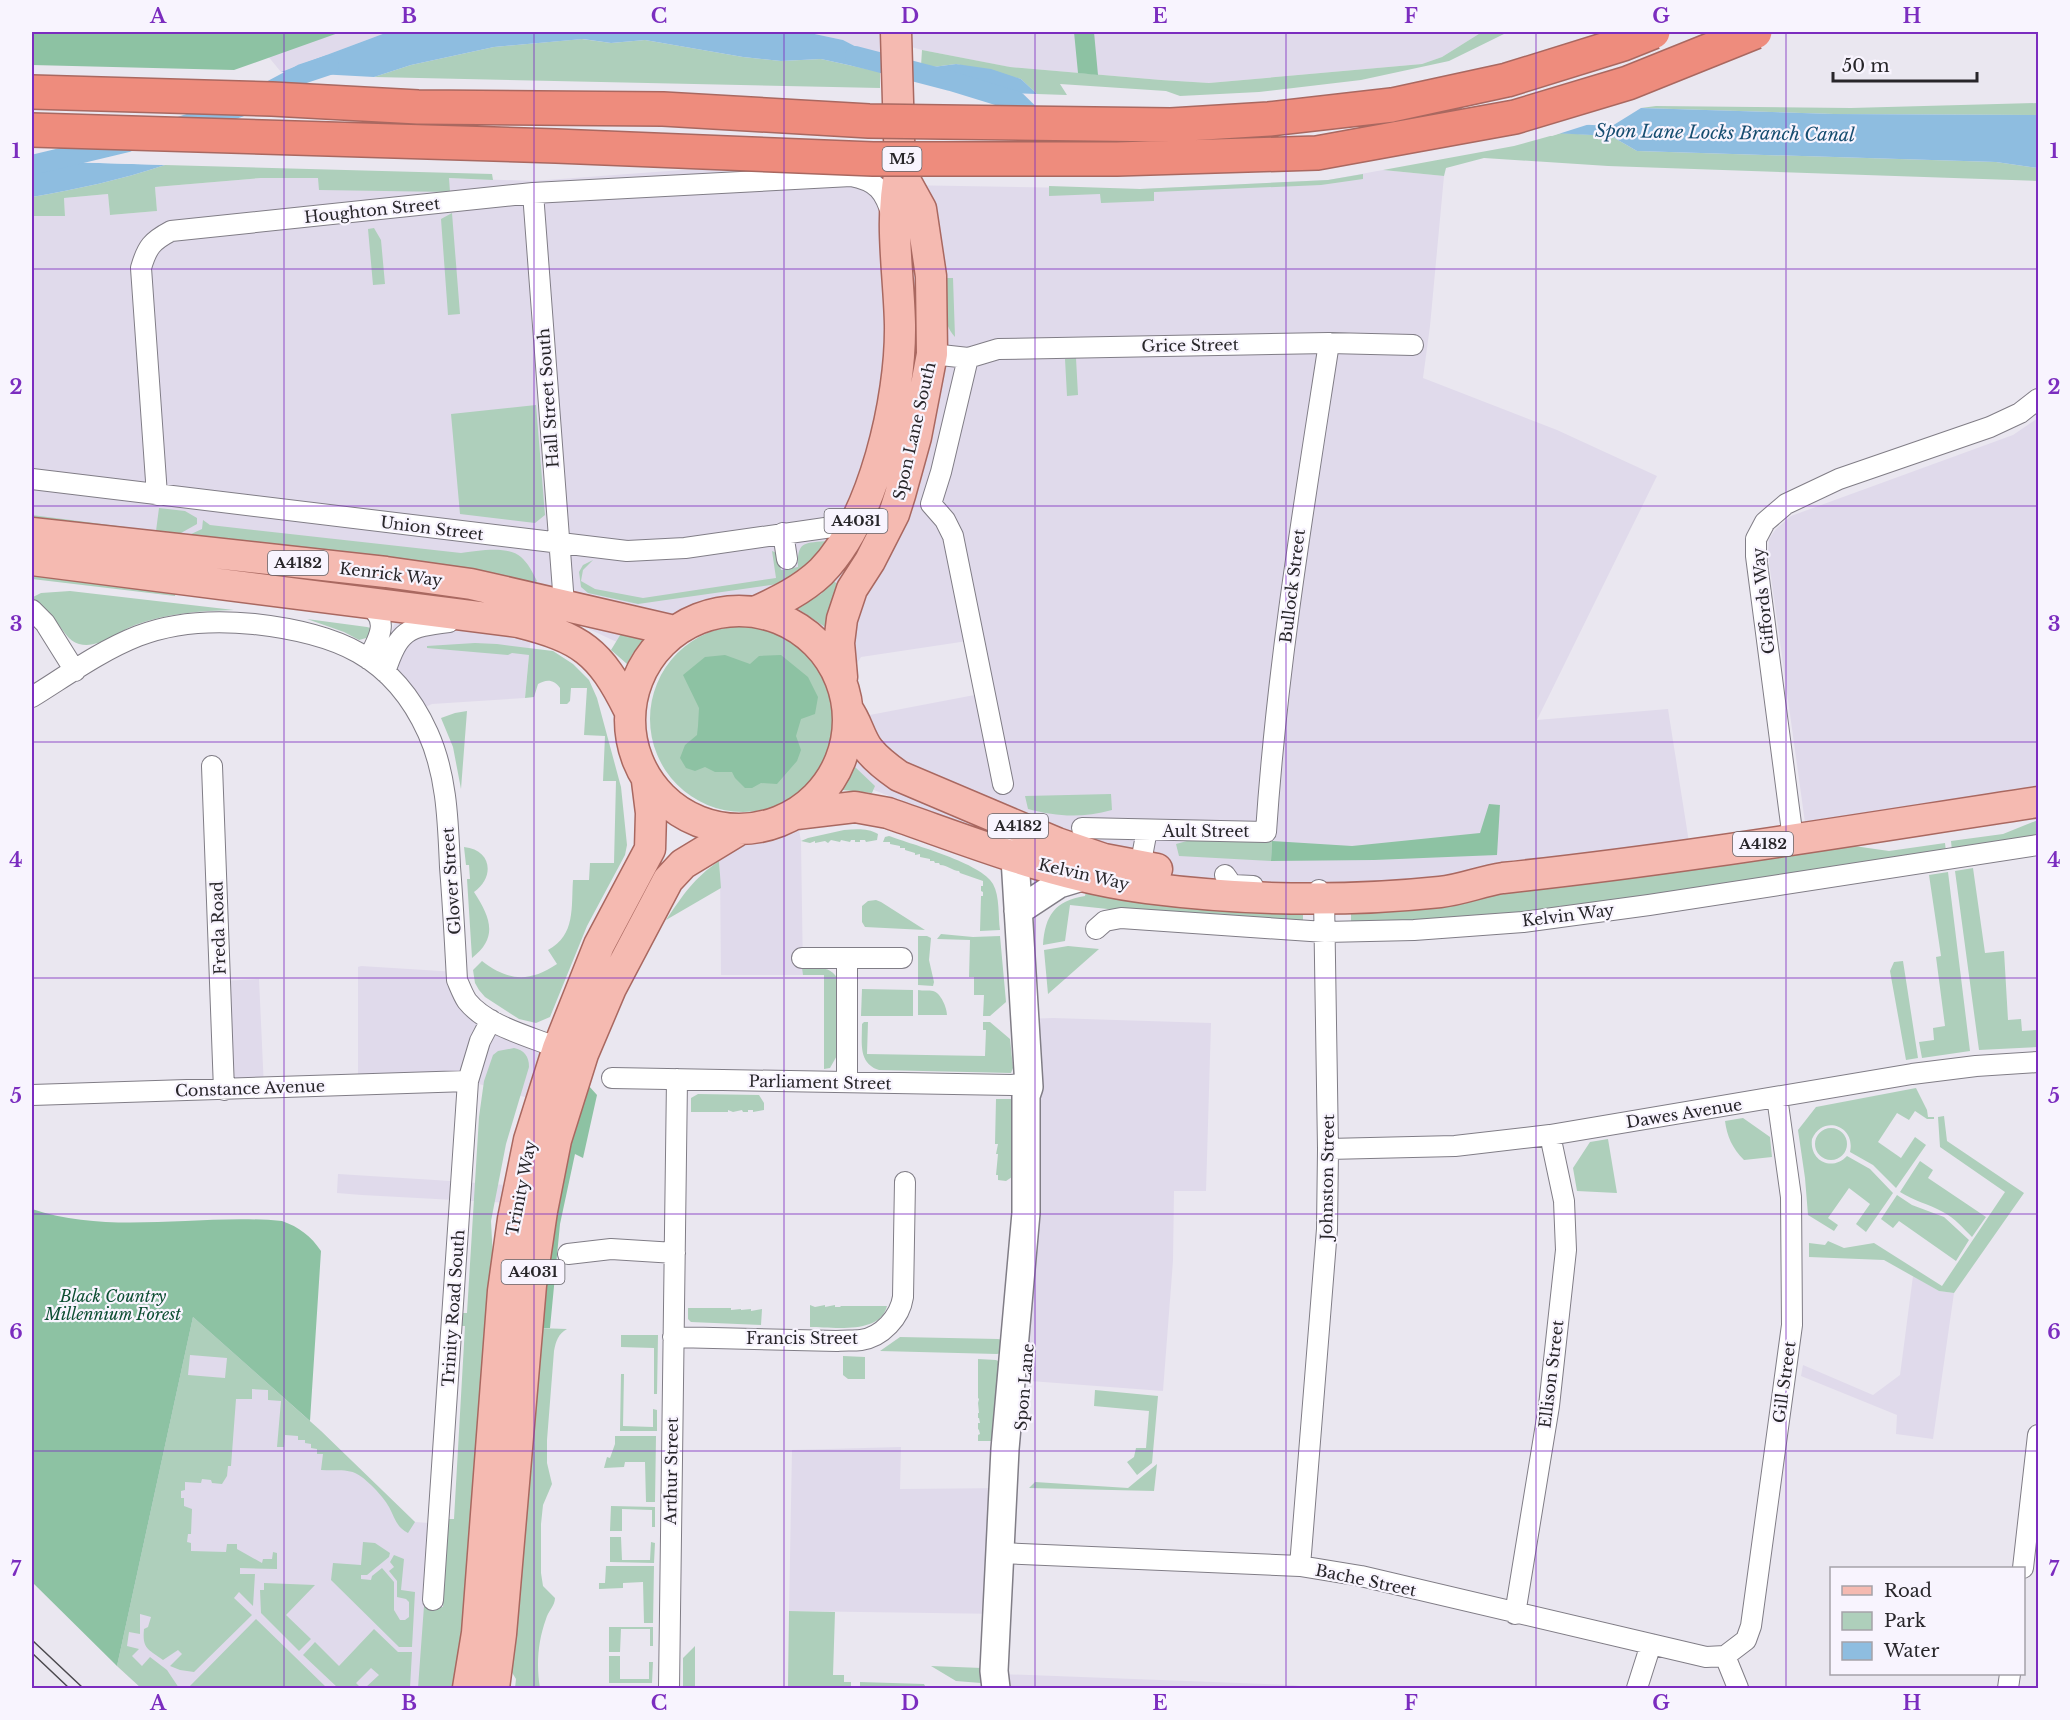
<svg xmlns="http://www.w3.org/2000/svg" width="2070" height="1720" font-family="'Libre Baskerville',serif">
<rect width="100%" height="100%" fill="#eae7f0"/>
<!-- built -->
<path fill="#e0daeb" d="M248,32H388L281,72Z
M805,32H1482L1442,57L1422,64L1209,83L1161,80L1009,67L922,50L880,38V56H874L843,40Z
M882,142L899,144L902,185L1140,189L1328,180L1383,170L1444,176L1430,326L1423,378L1557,430L1657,476L1537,720L1668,709L1691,855L1392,888L1204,884L996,839L874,790L854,766L841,759L846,745L848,710L854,718L985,693L974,640L861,657L843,685L835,666L823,650L804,632L781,619L755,612H722L702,617L675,631L663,640L649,657L563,617L533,611L525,698L432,704L417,711L378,666L401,607L32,546V216H65L64,198L108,194L110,215L157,211L155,187L261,178H449L533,181L778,163L858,160Z
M2038,418V802L1807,837L1768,555L1769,539L1776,529L1791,516L2013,435Z
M796,814L801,841L803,975H721L720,869L717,843L739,830L773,824Z
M361,966L457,972L466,999L569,1053L553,1105L468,1081L358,1085V967Z
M259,979L264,1088L224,1090L220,981Z
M1053,1018L1211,1023L1206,1191H1174L1173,1261L1163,1391L1017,1380L1025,1019Z
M338,1174L435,1180L533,1187L528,1204L362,1195L337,1193Z
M1913,1276L1939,1291L1954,1293L1933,1439L1896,1434L1897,1415L1801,1376L1803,1365L1873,1395L1900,1375Z
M193,1317L321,1431L415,1522L498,1528L480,1688H141L117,1666Z
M901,1447L900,1489L1010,1488L1004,1614L789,1611L792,1450Z
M1000,1674L1293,1685L1316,1688H1000Z"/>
<!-- green -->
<path fill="#aecfbb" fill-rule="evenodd" d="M1482,32H1513L1506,33L1449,61L1361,80L1259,92L1180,96L1166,91L1060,84L1067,95L1037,94L1021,79L956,64L933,67L921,66L922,50L1010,67L1161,80L1209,83L1422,64L1442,57Z
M582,39L611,43L645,40L743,57L781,61L821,59L880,72V88L374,77L411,65L494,47Z
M2038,103V115L1834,114L1641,108L1656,106L1851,108Z
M1561,133L1611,136L1637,151L1996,162L2038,168V181L1608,166L1484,158L1446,168L1444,176L1383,170L1514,146Z
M165,165L492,174L493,180L449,178L450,192L319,190L318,178H261L155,187L157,211L110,215L108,194L64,198L65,216H32V197C77,189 121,180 165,165Z
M1363,174V179L1321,185L1154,192V201L1101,203L1100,194L1049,196V186L1140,189L1328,180Z
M452,213L460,314L448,315L441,219Z
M374,228L381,240L385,284L373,285L368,229Z
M946,278H953L955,337C941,322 944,299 943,281Z
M1076,358L1078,395L1067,396L1065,359Z
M536,405L545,515L535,523L460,514L451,414Z
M159,508L185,511L197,518V524L181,533L180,539L32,521V515L156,531Z
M203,520L210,525L461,553C477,551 508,545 521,557C528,563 533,573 537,581L533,585L189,535L202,529Z
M828,541L808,568L778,584L638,604L588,593L581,587L579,572L583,565L593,560L583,570L581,581L595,589L643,598L776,578L772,551L777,553L781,570L798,567C797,541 804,543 828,541Z
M185,563L372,582L503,602L501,608L185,569Z
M32,573L176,591L175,596L32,579Z
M832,580L839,585L827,613L828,629L797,608L821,594Z
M70,591L234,610C199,611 168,613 135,625C117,632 99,649 79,644C68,641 64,630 56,623C49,615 40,609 32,602L33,597L41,593Z
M307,619L367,627L374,629L370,637L359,640L344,632Z
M650 719a93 93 0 1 1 186 0a93 93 0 1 1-186 0Z
M622,632L644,640L633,653L627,664L611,650Z
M475,643L497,644L553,651L573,664L589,680L597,698L621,787L627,845L625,855L587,926L550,1017L536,1023L519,1019L485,997L479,990L475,983L473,970L482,961C508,981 529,983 557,964L548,950C576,935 571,907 573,880H589L590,863H614L616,781H603L605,736L584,735L587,688H571L570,701L567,704H560V688C554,679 546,679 538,684L534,697L525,698L529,655L512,653L508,655L427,648V646Z
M467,711L461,789L453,747L441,718L455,713Z
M854,766L875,786L872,793L842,790Z
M1111,794L1112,810C1082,818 1058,817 1028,809L1025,796Z
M2038,820V838L1952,851L1951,841L2003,834Z
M844,830C856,829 868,828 878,834L877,840L866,842L865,840H860V842H855V840H851L850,842L841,840L840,842L831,840L828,843L825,841L815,843V841L810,843L801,841L808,838Z
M889,836C913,845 982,863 993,884C1000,896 998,917 1000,930L980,931L981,896H983V892L981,891V886H983V881L960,873L959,871C952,871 948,865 940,865L939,863H935L934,861H930V859L920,857V854L915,855V853L905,850V848H900V846L890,844V842H883L885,837Z
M1194,839L1272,841L1271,861L1179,856L1176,844Z
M1945,843L1946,852L1559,910L1462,919L1351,923V911L1650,874L1847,845L1889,851Z
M464,847C492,850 495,877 474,892C490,917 499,937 472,958L467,879H470L469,865H466Z
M719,861L721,888L666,920C683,895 694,878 719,861Z
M1973,868L1985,953L2004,951L2008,1020L2021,1019L2022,1031L2037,1030L2038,1047L1979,1050L1955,871Z
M1948,872L1970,1051L1922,1058L1919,1042L1934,1040L1933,1028L1945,1026L1936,957L1941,956L1929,875Z
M1087,886L1303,911V921L1155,914L1070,905L1065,941L1043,945C1045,915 1055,901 1085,896Z
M876,900L881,902L925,930L865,927L862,922V906L868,901Z
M941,934L973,937L1000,936L1006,1002L990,1016H983L984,995H974V977H969L970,940L937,939Z
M918,936H927L931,938L929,960L934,982L933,986L918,985Z
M1068,946L1099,949L1048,994L1044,950Z
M1903,961L1918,1058L1906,1060L1890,971L1894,962Z
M802,968C816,968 830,965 837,978L839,1052L830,1068L824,1069V975H803Z
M862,989L913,990V1016H861Z
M918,990C923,991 929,990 933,991C941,993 947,1008 947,1015H918Z
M864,1022H868L867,1054L985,1056L986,1030H983V1022H990L1010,1039L1013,1068L1011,1073L879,1070C858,1063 862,1043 862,1024Z
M514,1048C524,1050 529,1056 529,1067L506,1144L491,1221L494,1279L477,1494L457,1688H418L424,1606L443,1607L448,1519H454L465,1326H459L460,1313H467L479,1117L484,1081L493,1055L498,1051Z
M1916,1088L1927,1110L1928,1117H1934V1119H1927L1915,1111L1909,1120L1897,1113L1878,1142L1901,1158L1915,1137L1926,1145L1896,1188L1873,1165L1850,1152C1856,1126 1823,1114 1812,1139C1809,1161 1832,1172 1847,1156L1870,1169L1893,1193L1866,1232L1856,1224L1870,1204L1849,1188L1828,1218L1838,1225L1834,1231L1808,1215L1805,1178L1798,1130L1816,1107Z
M698,1094L759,1095L764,1103V1110L753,1112V1110H748V1112H743L742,1110L733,1112L728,1110V1112H691V1098Z
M996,1099H1011L1015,1103V1175L1006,1181L998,1180V1175H996L998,1154H996L998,1144H995Z
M1944,1116L1947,1141L2024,1193L1954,1293L1939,1291L1884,1260L1809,1257V1243L1825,1245L1828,1241L1844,1248L1874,1243L1942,1286L2005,1192L1940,1147L1938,1117Z
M1743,1118L1770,1137L1772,1157L1744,1160C1732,1148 1727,1136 1725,1121Z
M1815 1144a16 16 0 1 1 32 0a16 16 0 1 1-32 0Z
M1608,1139L1617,1193L1577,1191L1573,1168L1590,1142Z
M1920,1161L1933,1170L1928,1178L1986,1217L1972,1237C1963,1228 1955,1218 1943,1212C1929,1204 1914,1201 1900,1192Z
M1897,1195L1912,1205L1944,1217L1969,1240L1956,1261L1899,1221L1893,1228L1881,1219Z
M810,1305L815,1307L825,1305V1307L835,1305V1307H840L841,1306H887C880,1335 832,1327 810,1327Z
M688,1308H731V1310L741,1309V1310L751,1309V1311L762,1309L761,1325L691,1322L688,1319Z
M193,1317L321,1431L415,1522L408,1533C396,1527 395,1518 389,1507C384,1497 365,1477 355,1473C346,1469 332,1471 321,1470L323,1454H317V1449L311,1448V1444L305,1443V1440H298V1436L285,1435L284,1447H277L281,1401L268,1400V1390L252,1389V1399H236L231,1466H228L227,1476L222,1484L212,1483L211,1480L202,1479L201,1483L185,1482V1490L181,1491V1498H184V1506L192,1509L191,1534H188L187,1542L191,1543V1551L226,1552L227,1544H237V1549L262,1563L263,1559H272L273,1552L277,1553V1569L240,1568V1574H255L253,1606L239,1592L234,1598L252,1615L194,1672L180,1670L170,1666L182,1654L178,1650L163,1660C148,1649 142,1649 144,1629L148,1627L151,1617L140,1614V1634L129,1632L127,1646L139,1649L132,1656L142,1666L150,1657L167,1670L179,1688H141L117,1666ZM190,1355L227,1358L225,1378L188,1375Z
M537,1328L567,1329C558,1334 556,1341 554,1351L547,1440V1463L552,1484L543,1505L541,1524V1573L543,1586L555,1598C555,1606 548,1611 546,1619C538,1641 536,1665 540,1688H515L516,1679L507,1664Z
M621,1335H658L657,1394H654V1348L621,1347Z
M900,1337L998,1339L1003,1340L1001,1353L997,1354L880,1351Z
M843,1356L865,1357V1379H848L843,1375Z
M978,1359L996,1360L1000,1362L994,1441H978V1435L980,1434L979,1430L978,1429V1423H980L979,1418H978V1413H979L978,1403L979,1399L978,1398Z
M621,1374H624L623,1426L653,1427V1409L657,1410V1431H620Z
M1095,1390L1158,1396L1152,1463L1137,1475L1127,1462L1134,1457L1136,1448H1146L1149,1411L1094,1406Z
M615,1436H656L655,1502H646L645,1462H625L624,1467L604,1468L607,1457L610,1458L615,1444Z
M1157,1464L1154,1491L1029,1488L1035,1482L1128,1488Z
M611,1506L655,1507V1527H652V1510L622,1509V1531H610Z
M610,1537H621L622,1560H650L651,1542L655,1543L654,1563L610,1562Z
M363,1542L375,1543L390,1553L389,1557L367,1575H361V1579L371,1580L372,1576L382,1568L394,1582V1610L400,1620H405L409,1617V1602L406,1599L397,1597V1581L389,1571L394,1567L390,1562L394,1555L404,1559L401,1590L415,1592L412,1647H399L331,1580L333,1563L361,1565Z
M606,1566H654L653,1623H644L643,1582L623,1583V1588L599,1589V1583H605Z
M264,1583L315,1585L286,1615L311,1639L299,1651L261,1613L260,1590H264Z
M789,1611L835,1612L833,1675H844V1682H851V1688H788Z
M256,1619L327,1688H188Z
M609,1627H653V1646H650V1629H621L620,1652H609Z
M374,1629L398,1652H412L410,1688H365L379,1675L371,1668L356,1683L361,1688H338L303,1655L315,1642L339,1666Z
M695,1646V1688H683V1658Z
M609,1656H620V1679H649V1662H653L652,1683H609Z
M931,1666L982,1668L981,1683L956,1681Z
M860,1682L924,1684L926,1688H860Z"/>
<!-- forest -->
<path fill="#8dc2a3" d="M32,32H341L234,70L32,65Z
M1074,32H1094L1098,75L1078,73Z
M725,655L750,664L759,656L781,655L808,677L818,697L815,714L801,719L796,736L801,750L797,761L777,784L761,783L752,788H745L735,778L732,772H715L705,767L695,771L686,768L680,758L685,745L697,735L698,726L699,708L683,675L705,657Z
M1489,804L1500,805L1497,855L1374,860L1271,861L1272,841L1352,846L1480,833Z
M588,1085L597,1095L583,1158L575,1154L560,1224L550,1328H537L569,1140Z
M32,1209C113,1236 198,1213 282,1221C299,1227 311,1236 321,1251L310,1421L193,1317L117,1666L32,1582Z"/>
<!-- water -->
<path fill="#8ebde0" d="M388,32H805L843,40L874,56H880V72L821,59L781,61L743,57L645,40L611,43L583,39L494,47L411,65L374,77L281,72Z
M956,64L991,69L1021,79L1037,94L956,91L921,81V66L933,67Z
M1641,108L1834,114L2038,115V168L1996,162L1637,151L1611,136L1532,132L1533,122L1612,126Z
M32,161L165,165C121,180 77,189 32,197Z"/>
<!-- pier -->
<path fill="#eae7f0" d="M1533,119L1596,122L1552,136L1531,134L1529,132L1530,121Z
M32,158L165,162L168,165L32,161Z"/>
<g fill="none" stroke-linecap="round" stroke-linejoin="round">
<!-- canal -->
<path stroke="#8ebde0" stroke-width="20" d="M855,56L951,81L1016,101L1057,141L1102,144
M179,127L240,107L302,74L329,65
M1382,127L1452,108
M32,165L128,142"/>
<defs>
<path id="street" d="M533,193L564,604
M932,354L968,358L998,349L1329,343L1413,345
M32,479L627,551L685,548L832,527
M157,495L141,268C147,247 152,241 171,231L533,193L851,176C877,181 885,191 892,216
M931,504L945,520L953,536L1003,784
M931,504L941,472L968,358
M783,533L787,559
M362,602C392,616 380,637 368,659
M32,610L45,623L75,671
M385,672C399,630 407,627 449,622
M32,697C66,676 100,651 138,636C174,622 215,620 254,624C335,633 393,655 428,733C447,775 448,822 450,867C453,904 455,942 457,980C460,987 463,995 467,1001C487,1026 529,1036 558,1048
M212,766L224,1090
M1082,828L1266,832C1277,667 1304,505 1329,343
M1793,839L1756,556V539L1765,522L1786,504L1839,479L1990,427L2020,413L2038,399
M1225,875L1232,885L1253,886
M1145,877L1140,867L1147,830
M1096,929L1105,921L1121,918L1325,932L1414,930L1523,922L1649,905L2038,845
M802,958H902
M612,1078L1012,1085L1029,1083
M847,1082V958
M32,1095L468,1081
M1328,1149L1455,1146L1550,1135L1912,1074L1976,1066L2038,1062
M568,1254L611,1249L675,1253
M673,1337L837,1341C845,1340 853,1341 861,1340C882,1337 900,1317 903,1297L905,1182
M1000,1553L1300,1566L1361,1576L1706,1657L1725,1656
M1300,1566L1327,1229L1328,1149L1324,897L1319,890
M2023,1568L2038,1435
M433,1600L468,1081L480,1041L491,1020
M1515,1614L1549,1406L1566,1250L1564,1201L1550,1135
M1725,1656L1746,1640L1751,1626L1792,1325L1791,1197L1777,1097
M1725,1656L1738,1688
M669,1688L677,1079
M1637,1688L1651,1644
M2008,1688L2010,1674"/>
<path id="secondary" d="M1018,911L1059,884L1082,877
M996,1688L994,1671L1005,1449L1026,1213V1096L1029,1087L1014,842L1012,838"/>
<path id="primary" d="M32,533L386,572L471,584L675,631
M32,560L518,622C581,638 600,651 629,710
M630 720a109 109 0 1 1 218 0a109 109 0 1 1-218 0Z
M755,612C779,601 802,590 821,572C874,518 901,399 900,325C899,274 889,221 900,171L896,32
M842,677L839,643L842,619L852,589L870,561L894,514L900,495L916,437L932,354L931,276L921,209L900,171
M848,710C857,722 860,739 869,750C877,760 889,769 899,776L1057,843L1104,859L1157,869
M796,814L855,807L888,813C972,842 1057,877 1147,888C1242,900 1345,902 1440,892C1461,890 1482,881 1503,878C1682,859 1860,829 2038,802
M468,1688L477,1633L503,1291L513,1219L529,1140L558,1048L599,945L650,849L651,813L647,781
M494,1688L501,1634L531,1285L542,1211L556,1140L583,1054L611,988L668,880L683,864L739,830"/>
</defs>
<!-- street casing -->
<use href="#street" stroke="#807d86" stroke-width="22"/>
<!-- secondary casing -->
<use href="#secondary" stroke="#807d86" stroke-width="30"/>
<!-- primary casing -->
<use href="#primary" stroke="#a96860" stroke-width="33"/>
<!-- street -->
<use href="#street" stroke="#fff" stroke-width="20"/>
<!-- secondary -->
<use href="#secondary" stroke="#fff" stroke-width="27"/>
<!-- primary -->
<use href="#primary" stroke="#f5bab1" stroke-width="30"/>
<!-- tram -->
<path stroke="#4b494e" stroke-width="1.5" d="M32,1640L83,1688
M32,1653L69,1688"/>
<defs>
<path id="highway-bridge" d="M32,92L272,99L418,107L663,109L869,121L1171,125L1269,119L1392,105L1507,80L1623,44L1653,32
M32,130L556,146L873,159H1117L1317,153L1515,117L1628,83L1755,32"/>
</defs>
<!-- highway-bridge casing -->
<use href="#highway-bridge" stroke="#a96860" stroke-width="36" stroke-linecap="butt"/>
<!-- highway-bridge -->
<use href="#highway-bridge" stroke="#ee8c7d" stroke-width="33"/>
</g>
<!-- grid -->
<path fill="none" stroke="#7b2cbf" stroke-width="1.5" stroke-opacity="0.55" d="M284,32V1688M534,32V1688M784,32V1688M1035,32V1688M1286,32V1688M1536,32V1688M1786,32V1688M32,269H2038M32,506H2038M32,742H2038M32,978H2038M32,1214H2038M32,1451H2038"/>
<g text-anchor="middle" stroke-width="4.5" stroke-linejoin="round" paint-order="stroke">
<!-- shield labels -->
<g fill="#f8f4fe" stroke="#66646a" stroke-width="1.5">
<rect x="882.5" y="147" width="39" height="24" rx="4.5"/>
<rect x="824.5" y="509" width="63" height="24" rx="4.5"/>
<rect x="268" y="551" width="60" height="24" rx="4.5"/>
<rect x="988" y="814" width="60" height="24" rx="4.5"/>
<rect x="1733" y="832" width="60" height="24" rx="4.5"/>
<rect x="501.5" y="1260" width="63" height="24" rx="4.5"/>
</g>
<g font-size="15" font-weight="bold" fill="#28262a">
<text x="902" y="164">M5</text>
<text x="856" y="526">A4031</text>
<text x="298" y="568">A4182</text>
<text x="1018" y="831">A4182</text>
<text x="1763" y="849">A4182</text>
<text x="533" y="1277">A4031</text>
</g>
<!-- street labels -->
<g font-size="16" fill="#28262a" stroke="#f8f4fe">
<text transform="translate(372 210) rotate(-6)" y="6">Houghton Street</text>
<text transform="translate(1190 345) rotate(-1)" y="6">Grice Street</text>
<text transform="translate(548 398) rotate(-94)" y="6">Hall Street South</text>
<text transform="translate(914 431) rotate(-77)" y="6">Spon Lane South</text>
<text transform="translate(432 528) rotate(7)" y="6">Union Street</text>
<text transform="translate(391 574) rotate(7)" y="6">Kenrick Way</text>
<text transform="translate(1292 586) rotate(-83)" y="6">Bullock Street</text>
<text transform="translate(1763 601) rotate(-96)" y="6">Giffords Way</text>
<text x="1206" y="837">Ault Street</text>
<text transform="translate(1084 874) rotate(13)" y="6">Kelvin Way</text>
<text transform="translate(451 881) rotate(-94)" y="6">Glover Street</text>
<text transform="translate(1568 915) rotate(-7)" y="6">Kelvin Way</text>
<text transform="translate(218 928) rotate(-92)" y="6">Freda Road</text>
<text transform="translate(820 1082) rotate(1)" y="6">Parliament Street</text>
<text transform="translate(250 1088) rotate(-2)" y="6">Constance Avenue</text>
<text transform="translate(1684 1113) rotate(-9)" y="6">Dawes Avenue</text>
<text transform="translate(1327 1177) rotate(-89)" y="6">Johnston Street</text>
<text transform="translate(521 1188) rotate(-79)" y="6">Trinity Way</text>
<text transform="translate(453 1308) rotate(-86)" y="6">Trinity Road South</text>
<text x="802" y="1344">Francis Street</text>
<text transform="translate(1551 1374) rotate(-83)" y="6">Ellison Street</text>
<text transform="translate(1784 1382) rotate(-82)" y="6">Gill Street</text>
<text transform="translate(1024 1387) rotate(-85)" y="6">Spon Lane</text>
<text transform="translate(671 1471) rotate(-89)" y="6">Arthur Street</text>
<text transform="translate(1366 1580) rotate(12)" y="6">Bache Street</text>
</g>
<!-- park labels -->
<g font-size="16" font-style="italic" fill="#0d4e32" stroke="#f8f4fe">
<text x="113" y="1302">Black Country<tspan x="113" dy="18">Millennium Forest</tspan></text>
</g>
<!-- water labels -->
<g font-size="18" font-style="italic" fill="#164d70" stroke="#f8f4fe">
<text transform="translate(1725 133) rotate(1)" y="6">Spon Lane Locks Branch Canal</text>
</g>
</g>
<!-- border -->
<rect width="2070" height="1720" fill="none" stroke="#f8f4fe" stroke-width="66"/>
<!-- legend -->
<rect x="1830" y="1567" width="195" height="108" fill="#f8f4fe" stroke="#a5a2a9" stroke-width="1.5"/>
<rect x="1842" y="1586" width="30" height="9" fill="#f5bab1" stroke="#a5a2a9" stroke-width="1.5"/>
<text x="1884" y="1597" font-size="18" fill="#28262a">Road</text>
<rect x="1842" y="1612" width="30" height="18" fill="#aecfbb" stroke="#a5a2a9" stroke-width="1.5"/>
<text x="1884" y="1627" font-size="18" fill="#28262a">Park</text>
<rect x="1842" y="1642" width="30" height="18" fill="#8ebde0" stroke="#a5a2a9" stroke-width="1.5"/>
<text x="1884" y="1657" font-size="18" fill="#28262a">Water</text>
<!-- scale -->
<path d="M1833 72v9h144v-9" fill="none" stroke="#28262a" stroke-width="3"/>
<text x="1842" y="72" font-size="18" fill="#28262a" stroke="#f8f4fe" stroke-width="4.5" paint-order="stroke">50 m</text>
<rect x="33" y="33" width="2004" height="1654" fill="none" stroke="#7b2cbf" stroke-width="2"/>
<g font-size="20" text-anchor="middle" font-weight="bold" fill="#7b2cbf">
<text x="158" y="23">A</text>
<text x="409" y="23">B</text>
<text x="659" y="23">C</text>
<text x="910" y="23">D</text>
<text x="1160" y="23">E</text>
<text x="1411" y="23">F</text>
<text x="1661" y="23">G</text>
<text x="1912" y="23">H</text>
<text x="16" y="158">1</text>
<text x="2054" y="158">1</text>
<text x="16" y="394">2</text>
<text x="2054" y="394">2</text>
<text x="16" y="631">3</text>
<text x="2054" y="631">3</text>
<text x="16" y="867">4</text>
<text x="2054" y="867">4</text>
<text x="16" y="1103">5</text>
<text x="2054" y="1103">5</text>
<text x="16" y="1339">6</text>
<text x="2054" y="1339">6</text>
<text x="16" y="1576">7</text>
<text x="2054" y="1576">7</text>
<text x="158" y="1710">A</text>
<text x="409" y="1710">B</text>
<text x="659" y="1710">C</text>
<text x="910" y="1710">D</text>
<text x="1160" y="1710">E</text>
<text x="1411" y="1710">F</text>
<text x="1661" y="1710">G</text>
<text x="1912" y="1710">H</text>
</g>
</svg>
